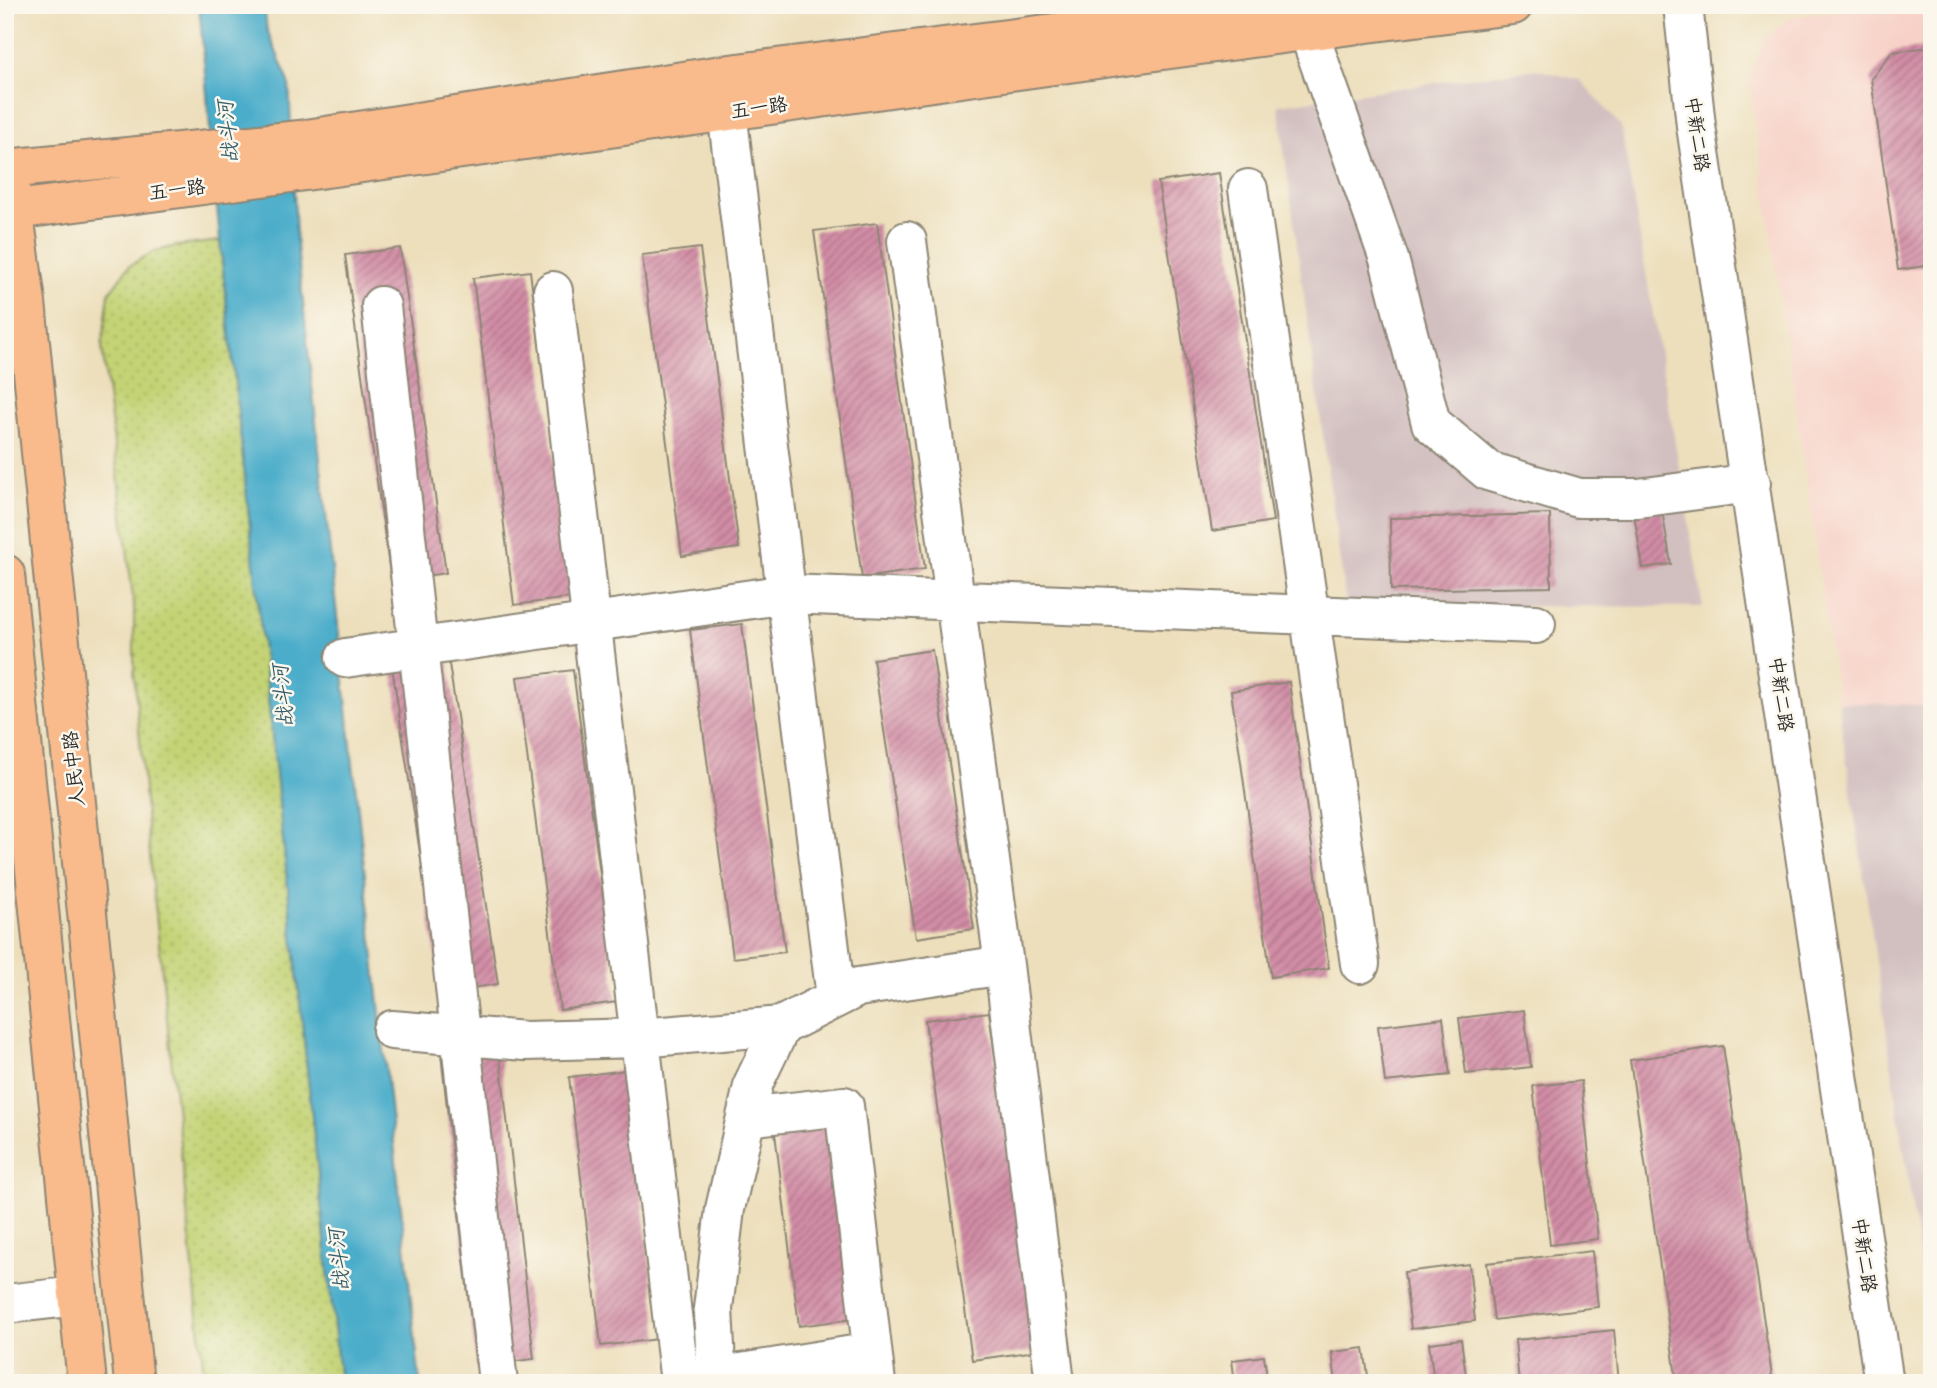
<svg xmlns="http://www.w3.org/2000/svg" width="1937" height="1388" font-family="Delius,'LXGW WenKai TC',sans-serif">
<defs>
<pattern id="grass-dots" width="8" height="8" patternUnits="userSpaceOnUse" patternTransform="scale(1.75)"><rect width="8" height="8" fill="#c3d375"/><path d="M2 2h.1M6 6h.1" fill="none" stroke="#a8b565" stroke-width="1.8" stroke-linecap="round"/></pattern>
<pattern id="building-hatch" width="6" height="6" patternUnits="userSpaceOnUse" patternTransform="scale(1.75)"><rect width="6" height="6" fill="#d28da6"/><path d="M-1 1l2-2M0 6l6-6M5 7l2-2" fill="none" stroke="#ab7387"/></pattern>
</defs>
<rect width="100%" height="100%" fill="#fbf7ec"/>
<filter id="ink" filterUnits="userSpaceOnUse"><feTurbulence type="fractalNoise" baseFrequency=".0143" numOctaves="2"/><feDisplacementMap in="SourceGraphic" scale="14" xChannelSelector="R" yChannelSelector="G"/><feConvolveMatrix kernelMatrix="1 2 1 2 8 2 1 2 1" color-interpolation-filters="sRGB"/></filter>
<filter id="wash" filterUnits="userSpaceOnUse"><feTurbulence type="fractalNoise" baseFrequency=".00686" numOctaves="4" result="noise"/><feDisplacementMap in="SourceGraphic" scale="28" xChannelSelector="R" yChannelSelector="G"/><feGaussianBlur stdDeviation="1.57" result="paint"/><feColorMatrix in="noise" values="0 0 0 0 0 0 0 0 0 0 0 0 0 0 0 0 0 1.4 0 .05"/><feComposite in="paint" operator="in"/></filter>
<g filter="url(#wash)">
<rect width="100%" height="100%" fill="#eddfbc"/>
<!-- built -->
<path fill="#f7d1c7" d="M1883,5H1932V706L1838,702L1749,78L1764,39L1791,17Z"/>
<!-- industrial -->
<path fill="#d2bfc0" d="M1535,69L1580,80L1621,126L1703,607L1346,605L1278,105Z
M1838,702L1932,706V1342Z"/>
<!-- grass -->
<path fill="url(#grass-dots)" stroke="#777f50" stroke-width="2" d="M220,241L340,1383H205L148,838L134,670V606L102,347L109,293L129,266L153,252L177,246Z"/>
<!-- water -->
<path fill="#4badca" stroke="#3b6c7a" stroke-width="2" d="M199,5H264L267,30L289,82L296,237L420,1383H340L220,241Z"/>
<g id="blocks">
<!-- building -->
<path fill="url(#building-hatch)" d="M1929,47L1932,49V265L1898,270L1871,79L1892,52Z
M1219,173L1273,521L1212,531L1158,182Z
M877,223L925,569L862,578L814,231Z
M400,248L446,573L391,581L345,255Z
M700,248L739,548L682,556L642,255Z
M530,271L571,598L514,605L473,278Z
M1662,510L1671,564L1643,568L1634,514Z
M1550,514L1551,587L1391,590L1390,518Z
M742,624L785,952L733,958L690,630Z
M932,650L974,929L916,938L873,659Z
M447,651L498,984L441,993L391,660Z
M573,670L617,1002L560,1010L517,677Z
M1289,682L1329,968L1271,977L1231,691Z
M1524,1010L1531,1067L1466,1074L1459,1018Z
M989,1012L1036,1351L972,1360L925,1020Z
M1443,1018L1450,1075L1385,1082L1378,1026Z
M498,1039L534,1359L476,1366L440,1045Z
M1723,1046L1773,1383H1677L1630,1060Z
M626,1070L659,1339L601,1346L569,1077Z
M1581,1081L1598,1239L1550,1245L1533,1086Z
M828,1118L853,1319L799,1326L774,1125Z
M1592,1251L1598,1307L1494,1320L1487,1263Z
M1469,1264L1475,1321L1411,1329L1404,1272Z
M1614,1330L1619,1383H1519L1515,1340Z
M1461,1339L1467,1383H1434L1429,1343Z
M1364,1348L1369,1383H1336L1332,1352Z
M1264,1356L1268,1383H1235L1232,1360Z
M851,1366L853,1383H796Z"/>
</g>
</g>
<g filter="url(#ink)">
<use href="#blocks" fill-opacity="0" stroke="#8c8574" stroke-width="2"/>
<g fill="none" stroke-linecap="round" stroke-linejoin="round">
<defs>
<path id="minor" d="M1299,5L1389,259L1431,423L1488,471L1579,498H1638L1751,483
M1683,5L1696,126L1884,1383
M723,79L836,998
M1248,189L1360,964
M907,241L1004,965L1055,1383
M553,291L680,1383
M381,306L498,1383
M345,658L787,594L1536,624
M392,1030L525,1041L640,1038L781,1026
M746,1117L844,1106L876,1383
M5,1304L78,1296
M691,1381L872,1352
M717,1383L713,1309L725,1209L754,1082L781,1026L858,987L1004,965"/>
<path id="major" d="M5,169L300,140L722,75L1276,5
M10,185L26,302L134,1383
M5,209L14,210C514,146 1012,65 1513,5
M5,574L87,1383"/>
</defs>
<!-- minor casing -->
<use href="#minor" stroke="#8c8574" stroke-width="42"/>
<!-- major casing -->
<use href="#major" stroke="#8c8574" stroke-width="42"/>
<!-- minor -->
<use href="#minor" stroke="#fff" stroke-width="38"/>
<!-- major -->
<use href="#major" stroke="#fabb8c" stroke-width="38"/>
</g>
</g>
<g text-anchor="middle" stroke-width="5" stroke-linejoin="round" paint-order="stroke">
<!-- street labels -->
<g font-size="19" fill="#2b2b2b" stroke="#fbf7ec">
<text transform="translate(759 107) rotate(-8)" y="7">五一路</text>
<text transform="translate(1698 134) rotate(82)" y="7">中新二路</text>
<text transform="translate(177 189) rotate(-7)" y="7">五一路</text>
<text transform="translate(1782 694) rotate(82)" y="7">中新二路</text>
<text transform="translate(73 769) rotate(-96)" y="7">人民中路</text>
<text transform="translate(1865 1255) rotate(82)" y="7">中新二路</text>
</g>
<!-- water labels -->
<g font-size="21" font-style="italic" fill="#385f6b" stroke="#fbf7ec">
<text transform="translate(228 132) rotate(-96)" y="7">战斗河</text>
<text transform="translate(283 696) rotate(-96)" y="7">战斗河</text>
<text transform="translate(339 1260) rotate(-96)" y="7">战斗河</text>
</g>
</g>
<!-- margin -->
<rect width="1937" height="1388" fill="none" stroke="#fbf7ec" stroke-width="28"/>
</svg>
